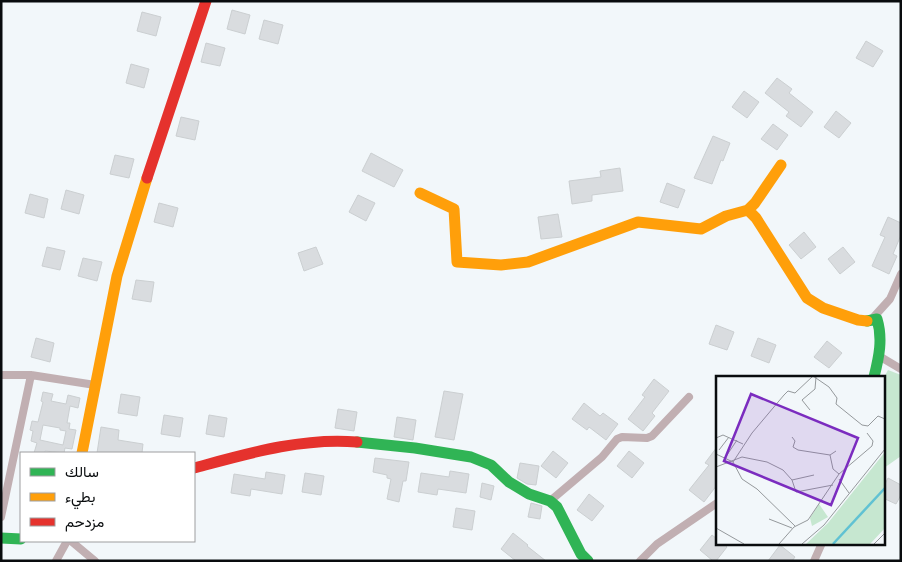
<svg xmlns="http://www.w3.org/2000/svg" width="902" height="562" font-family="'Times New Roman',Vazirmatn,serif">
<rect width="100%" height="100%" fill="#f2f7fa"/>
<!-- green -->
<path fill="#c6e7d0" d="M888,370L901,375V456L884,468L883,379Z"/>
<!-- building -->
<path fill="#d9dcdf" stroke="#cbcfd1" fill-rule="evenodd" d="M232,10L250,15L245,34L227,29Z
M142,12L161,17L156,36L137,31Z
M264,20L283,25L278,44L259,39Z
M866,41L883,51L873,67L856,58Z
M206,43L225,48L220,66L201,62Z
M131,64L149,69L144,88L126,83Z
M777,78L792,89L789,93L813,112L801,127L786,116L789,112L765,93Z
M744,91L759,102L747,118L732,107Z
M836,111L851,123L839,138L824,127Z
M181,117L199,121L195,140L176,136Z
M773,124L788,135L777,150L761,139Z
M713,136L730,143L723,161L721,160L712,184L694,178Z
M371,153L403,170L394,187L362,171Z
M115,155L134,159L129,178L110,174Z
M620,168L623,191L592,195V201L572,204L569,181L601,177L600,171Z
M667,183L685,190L678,208L660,202Z
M66,190L84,195L79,214L61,209Z
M30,194L48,199L44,218L25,213Z
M358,195L375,203L366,221L349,212Z
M159,203L178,208L173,227L154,222Z
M558,214L562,237L541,239L538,217Z
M888,217L901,223V235L893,254L897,256L889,274L872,266L885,237L880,235Z
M804,232L816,247L801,259L789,245Z
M47,247L65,251L60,270L42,266Z
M316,247L323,264L304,271L298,253Z
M843,247L855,262L840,274L828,259Z
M83,258L102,262L97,281L78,276Z
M136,280L154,282L151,302L132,299Z
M716,325L734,332L727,350L709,344Z
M36,338L54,343L50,362L31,357Z
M758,338L776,345L769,363L751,356Z
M827,341L842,353L829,368L814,357Z
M654,379L669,391L652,413L655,416L643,431L628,419L645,397L642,395Z
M444,391L463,394L454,440L435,437Z
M43,392L53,394L51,401L66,404L68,395L80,398L78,408L70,406L67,423H70L69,429L76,430L72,449L65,448L64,453L45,451V453H34L37,443L31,441L33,431L30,430L32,421L38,422L43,402L41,401ZM43,425L60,428V430L66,431L63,445L40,440Z
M121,394L140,397L137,416L118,413Z
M584,403L600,416L603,413L618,424L606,440L589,427L587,430L572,419Z
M338,409L357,412L354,431L335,428Z
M164,415L183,418L180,437L161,434Z
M209,415L227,418L224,437L206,434Z
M397,417L416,420L413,440L394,437Z
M101,427L119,430L118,440L143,444L142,453H97Z
M717,447V485L704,502L689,490L709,465L705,463Z
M553,451L568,463L556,478L541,466Z
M629,451L644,463L632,478L617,466Z
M375,458L409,462L406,481H403L399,502L387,499L391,479L387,478V475L373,472Z
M520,463L539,466L536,485L527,484L517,478Z
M450,471L469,474L466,493L438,489L437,495L418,492L421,473L449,477Z
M266,472L285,475L282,494L251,489L250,496L231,493L234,474L265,479Z
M305,473L324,476L321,495L302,492Z
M888,478L901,485V495L896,504L883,498V488Z
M482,483L494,486L491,500L480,497Z
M589,494L604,506L592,521L577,510Z
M531,503L542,506L540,519L528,517Z
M456,508L475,511L472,530L453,527Z
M513,533L528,545L527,546L546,561H516L501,549Z
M712,535L717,539V543H723L727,547L716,561H713L700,550Z
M780,545L795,557L792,561H768Z"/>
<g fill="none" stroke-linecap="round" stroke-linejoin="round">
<!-- street -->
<path stroke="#c1afb2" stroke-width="8" d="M871,320L890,299L901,274
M879,356L901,369
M1,375H31L95,385
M550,501L602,457L617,439L622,437L647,438L652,436L689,397
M1,517L31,375
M71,541L95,561
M56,561L67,541
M640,561L657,544L717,503
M814,561L822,543"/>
<!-- fast -->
<path stroke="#30b455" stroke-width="11" d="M867,321L877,319C883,339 879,357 874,377
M357,442L415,448L471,457L491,465L509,482L529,494L550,501L557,507L581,554L588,561
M1,538L21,539"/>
<!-- slow -->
<path stroke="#ff9f0a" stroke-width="11" d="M781,165L755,203L748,210L756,218L807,298L823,308L858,320L867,321
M420,193L454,209L457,262L501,265L528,262L638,222L701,229L726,216L748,210
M82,453L117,276L147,178"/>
<!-- jam -->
<path stroke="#e5322d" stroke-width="11" d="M147,178L206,1
M194,468C246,454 303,437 357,442"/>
</g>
<!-- overview -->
<g transform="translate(716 376)">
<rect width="169" height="169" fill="#f2f7fa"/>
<path d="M169,76V152L154,168H90L112,147ZM103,128L112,141L96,150L94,142Z" fill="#c6e7d0"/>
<path fill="none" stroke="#60c2d3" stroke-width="2.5" d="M117,168L169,112"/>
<path fill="none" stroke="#95999c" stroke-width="1" d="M97,0L113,11L121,22L120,28L146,49L152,50L162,40L169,43M94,34L86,24L99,13L100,1M76,61L79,65L77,71L82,74L114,79M0,62L7,59L27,68M3,74L13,61M120,75L114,79L117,93L123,98M0,78L17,86L36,57L68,19L72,15L79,17L97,0M9,82L21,64M17,86L26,103L41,113L79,150M0,91L26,81L51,86L67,94L76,104L80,116L117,109M123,103L133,117M76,104L98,99M53,143L76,152M0,152L28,168M63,168L78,151L92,144L123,98L156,70L157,65L151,57M86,168L108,149L169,73M158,168L169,157"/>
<path fill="#7b2cbf" fill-opacity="0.15" stroke="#7b2cbf" stroke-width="2.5" d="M35,18L142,62L115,129L8,85Z"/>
<rect width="169" height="169" fill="none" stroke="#090c0e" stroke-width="2.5"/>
</g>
<!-- border -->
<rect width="902" height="562" fill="none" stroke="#090c0e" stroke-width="5"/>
<!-- legend -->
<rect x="20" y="452" width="175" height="90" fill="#ffffff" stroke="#9d9e9f"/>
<rect x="30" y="468" width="25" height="8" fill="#30b455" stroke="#9d9e9f"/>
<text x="65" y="477" font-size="15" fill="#090c0e">سالك</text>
<rect x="30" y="493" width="25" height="8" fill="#ff9f0a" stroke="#9d9e9f"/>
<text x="65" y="502" font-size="15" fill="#090c0e">بطيء</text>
<rect x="30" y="518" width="25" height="8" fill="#e5322d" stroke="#9d9e9f"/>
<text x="65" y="527" font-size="15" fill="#090c0e">مزدحم</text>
</svg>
